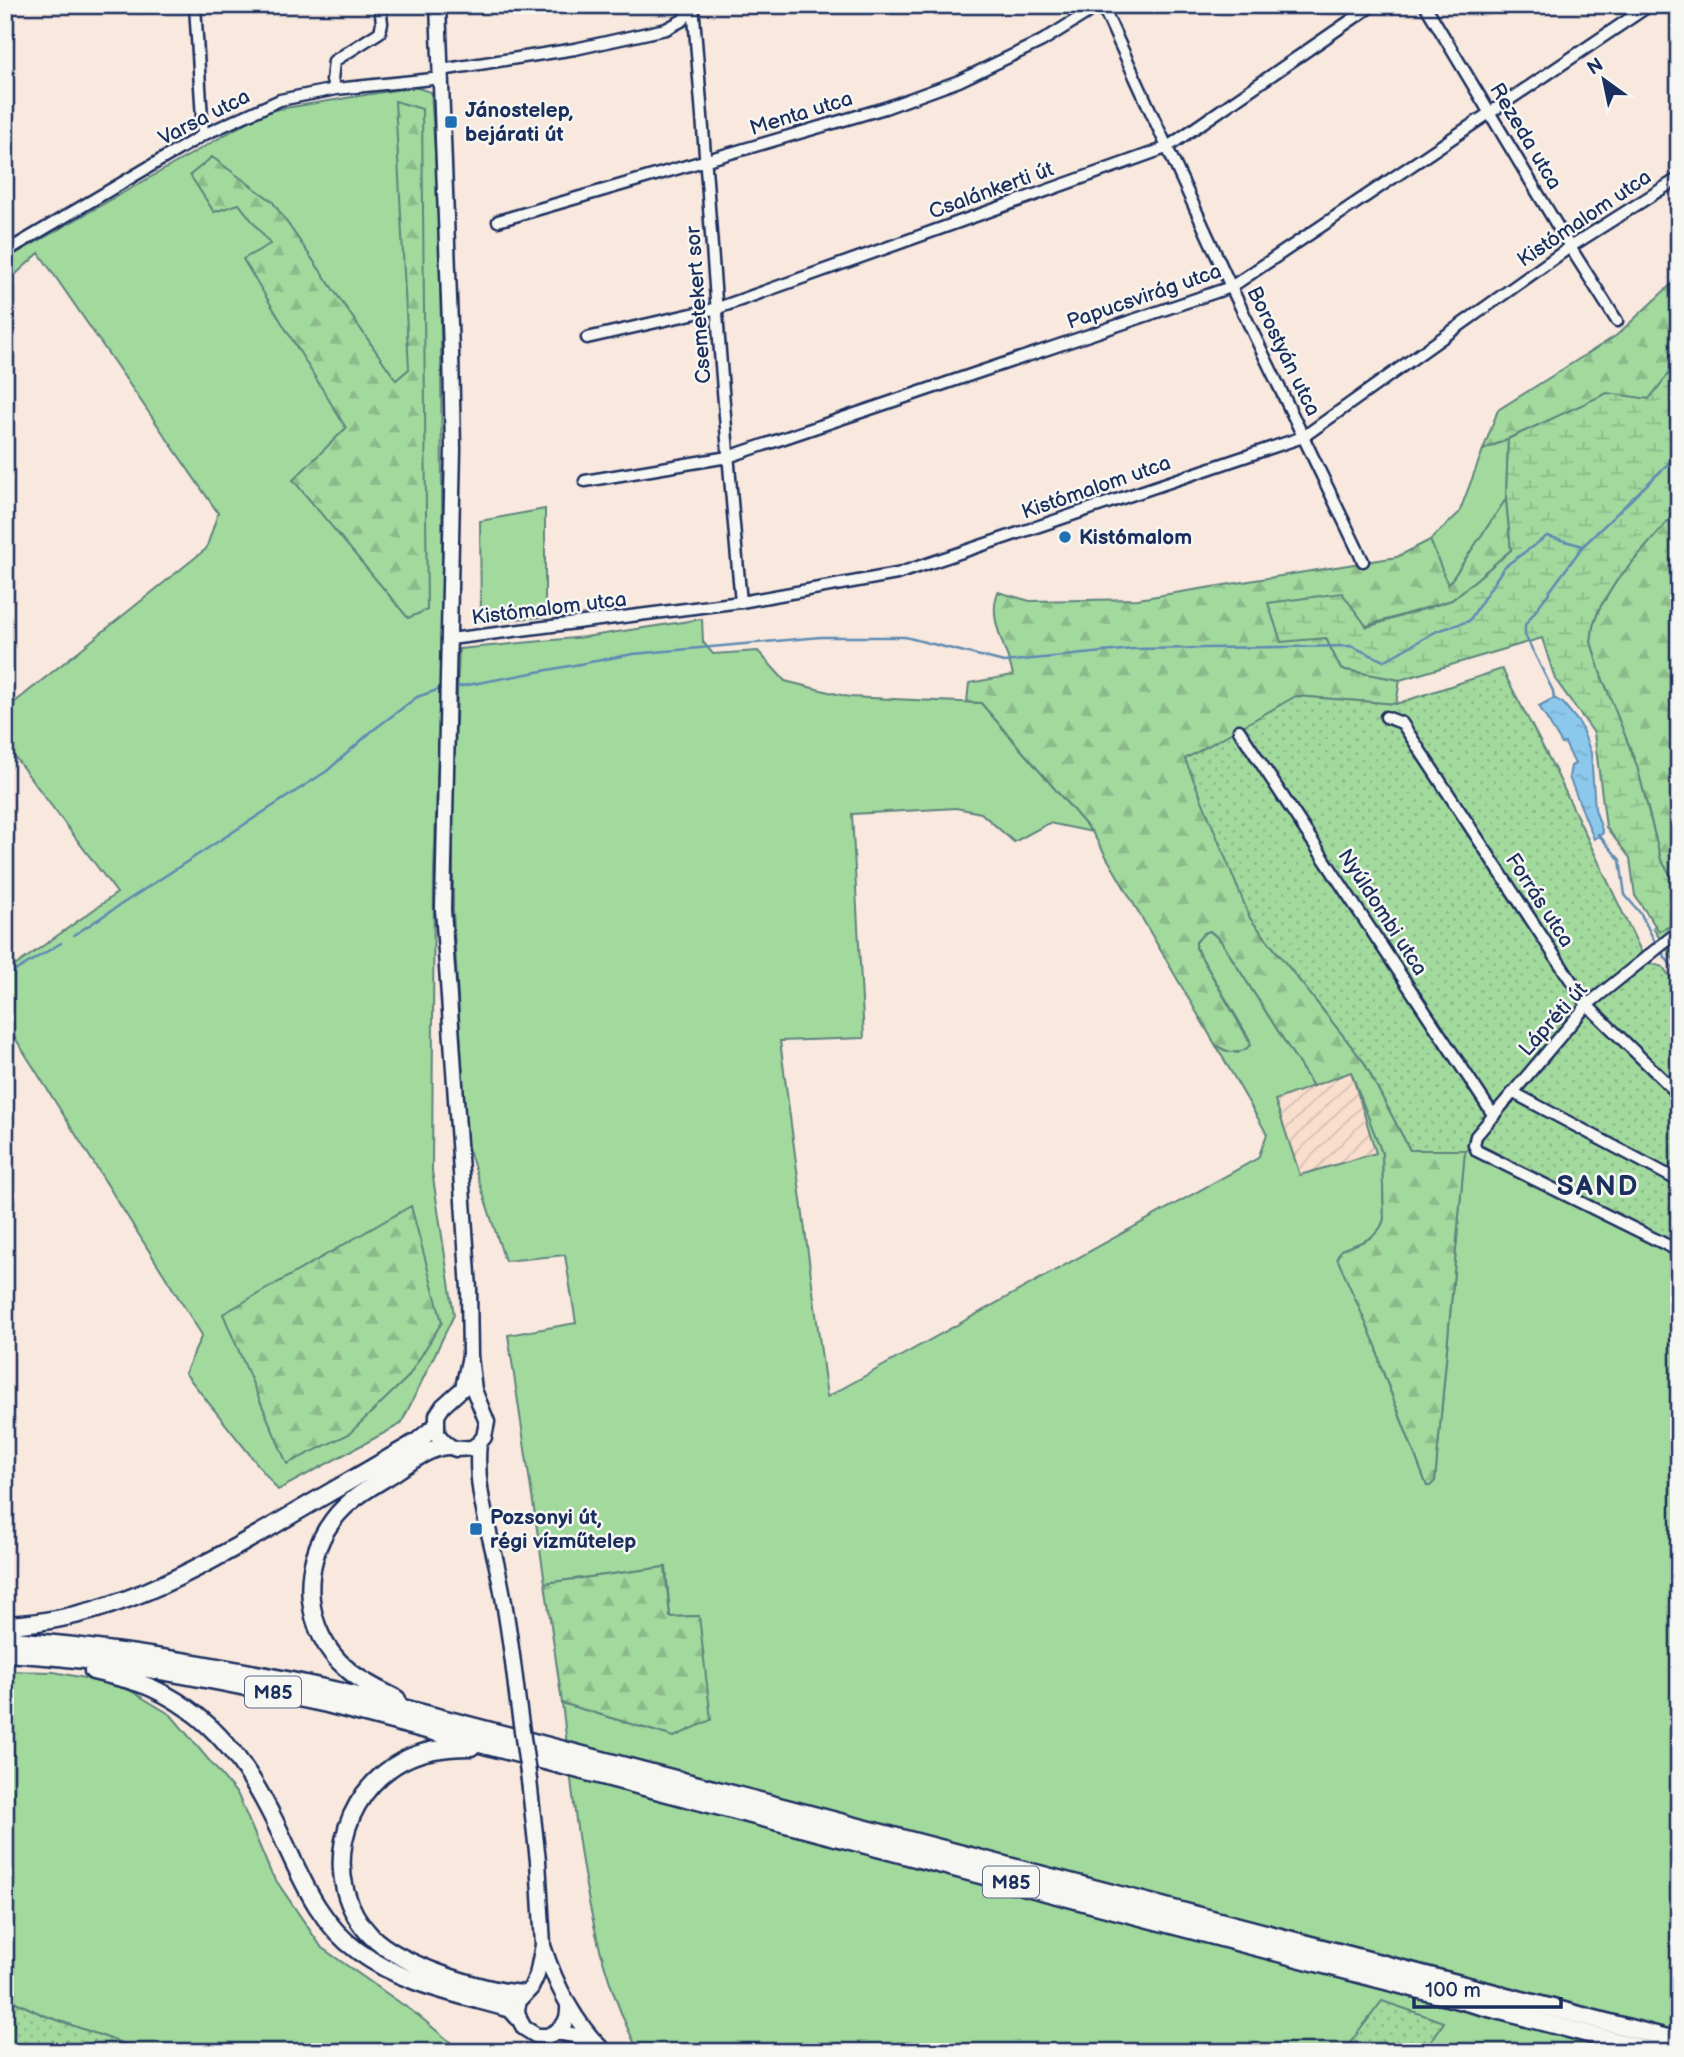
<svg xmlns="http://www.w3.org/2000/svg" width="1684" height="2057" font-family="'Balsamiq Sans',sans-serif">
<defs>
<pattern id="industrial-furrows" width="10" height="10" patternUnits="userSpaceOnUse" patternTransform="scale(1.75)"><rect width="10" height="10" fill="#f9dece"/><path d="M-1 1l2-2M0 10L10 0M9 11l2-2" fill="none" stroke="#d5bfb3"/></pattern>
<pattern id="forest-firs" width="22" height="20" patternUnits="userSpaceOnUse" patternTransform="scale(1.75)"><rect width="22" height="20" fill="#a2d99d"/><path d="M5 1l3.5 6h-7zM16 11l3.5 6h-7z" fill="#8bbb8a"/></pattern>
<pattern id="wetland-marsh" width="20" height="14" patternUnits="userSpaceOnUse" patternTransform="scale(1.75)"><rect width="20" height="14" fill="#a2d99d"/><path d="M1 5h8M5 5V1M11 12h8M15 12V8" fill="none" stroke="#8bbb8a"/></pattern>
<pattern id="garden-dots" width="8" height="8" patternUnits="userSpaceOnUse" patternTransform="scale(1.75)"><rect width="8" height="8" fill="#a2d99d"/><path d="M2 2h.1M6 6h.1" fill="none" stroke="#8bbb8a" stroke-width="1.8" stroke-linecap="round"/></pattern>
<pattern id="water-ripples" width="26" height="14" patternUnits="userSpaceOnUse" patternTransform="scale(1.75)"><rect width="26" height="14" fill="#8bc8eb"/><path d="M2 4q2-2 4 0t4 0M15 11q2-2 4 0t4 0" fill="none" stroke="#77accc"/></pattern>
</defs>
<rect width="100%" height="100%" fill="#f8e8dd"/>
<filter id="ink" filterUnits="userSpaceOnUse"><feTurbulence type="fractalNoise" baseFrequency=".0143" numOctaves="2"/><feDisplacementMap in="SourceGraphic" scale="14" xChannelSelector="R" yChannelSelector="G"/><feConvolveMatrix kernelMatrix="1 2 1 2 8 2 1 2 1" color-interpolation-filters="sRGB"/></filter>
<g filter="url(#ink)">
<!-- industrial -->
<path fill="url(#industrial-furrows)" d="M1351,1071L1377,1153L1299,1176L1275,1100Z"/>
<!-- green -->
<path fill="#a2d99d" stroke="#5e847e" stroke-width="2" d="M414,87L431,92L440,226L443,618L434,871L432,1171L454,1315L401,1424L278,1490L185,1373L202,1335L5,1022V973L117,893L5,744V710L206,549L218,513L39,253L5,284V260L267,111Z
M1508,439L1506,499L1448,586L1430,540L1459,513L1483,450Z
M545,509V617L481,621L480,521Z
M702,619L703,642L713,654L758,651L785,681L849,697L981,703L1092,832L1049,823L1014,842L981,813L956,808L852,814L864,1038L780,1041L827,1397L1258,1158L1267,1134L1215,1044L1224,1050L1238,1053L1250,1040L1196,948V942L1204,933L1210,931L1221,941L1313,1086L1275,1100L1300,1175L1376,1153L1351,1071L1382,1153L1384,1219C1379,1239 1359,1243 1341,1250L1377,1348L1380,1365L1427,1486L1435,1481L1465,1150L1479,1144L1679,1245V2052H639C583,1944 577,1821 562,1703L674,1737L699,1616L670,1617L666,1567L545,1583L508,1335L576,1323L565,1255L505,1261L466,1141L453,910V792L459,649L585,637Z
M5,1671L54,1672L121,1685L171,1715L238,1795L271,1873L322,1948L419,2016L462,2052H147L43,2015L5,1997Z"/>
<!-- forest -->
<path fill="url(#forest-firs)" stroke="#5e847e" stroke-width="2" d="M395,101L422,109L427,610L408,618L293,480L346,428L243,259L270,244L239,204L214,212L190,175L212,157L272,201L396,380L409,369Z
M1679,277V361L1649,399L1607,394L1483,450L1498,410L1617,335Z
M1506,499L1511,550L1452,600L1326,638L1341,669L1400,680L1396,704L1296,696L1250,918L1364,1062L1410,1150H1465L1435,1481L1430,1486H1427L1380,1364L1377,1348L1337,1258L1341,1250C1359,1243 1379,1239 1384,1219L1382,1153L1351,1072L1313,1086L1221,941L1210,931L1204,933L1196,942V948L1251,1044C1240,1057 1227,1053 1215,1044L1092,832L981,703L967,702L969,683L1013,675C1007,647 987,620 998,592L1030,601L1138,599L1397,557L1430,540L1448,585Z
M1679,508V888L1661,860L1637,766L1600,672L1591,642L1593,626L1599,609L1617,580Z
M1661,916L1679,928V968L1653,928Z
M411,1206L442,1322L408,1377L349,1434L287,1464L223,1314Z
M665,1567L670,1617L699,1616L711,1720L674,1737L562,1703L545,1583Z"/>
<!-- wetland -->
<path fill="url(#wetland-marsh)" stroke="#5e847e" stroke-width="2" d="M1679,361V508L1617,580L1599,609L1593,626L1591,642L1600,672L1637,766L1661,860L1679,888V923L1659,931L1635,896L1630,858L1606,827L1594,733L1555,679L1542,638L1400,680L1341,669L1326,638L1281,642L1268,603L1342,593L1367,627L1452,600L1511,550L1506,499L1508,439L1607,393L1649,399Z"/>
<!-- garden -->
<path fill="url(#garden-dots)" stroke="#5e847e" stroke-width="2" d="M1502,669L1555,770L1646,962L1663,967L1679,990V1245L1479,1144L1465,1150H1410L1364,1062L1250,918L1185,759L1296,696L1396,704Z
M5,1997L43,2015L147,2052H5Z
M1382,2001L1444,2022L1424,2052H1343Z"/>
<!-- water -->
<path fill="url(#water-ripples)" stroke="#5e8bb3" stroke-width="2" d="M1554,698L1563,703L1580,724L1591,753L1595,809L1603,833L1594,839L1569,777L1571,766L1575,764L1565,743L1562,744L1539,706Z"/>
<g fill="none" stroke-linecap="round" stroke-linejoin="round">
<!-- stream -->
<path stroke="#5e8bb3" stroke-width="2.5" d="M457,687L633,654L821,637H905L1004,662L1133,649L1351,646L1384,661L1437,631L1469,621L1504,567L1547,536L1583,546
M1554,699L1553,691L1525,635V625L1583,546L1668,464L1679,447
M1598,834L1620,860L1625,895L1641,914L1657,946
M74,935L327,771L372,731L417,697L440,689
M1661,951L1679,977
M5,977L61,943"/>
<defs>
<path id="minor" d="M195,5L203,135
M693,5C710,204 722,403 741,602
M1102,5L1231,287L1363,561
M1425,5L1570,247L1617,321
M441,70L575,49L666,29L683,20L693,6
M336,89L332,80L334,61L380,32L382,23L380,5
M498,221L885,108L959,81L1042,41L1100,5
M5,252L203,135L280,100L336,89L442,78
M587,338L718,308L1166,148L1373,5
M585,481L728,457L1231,287L1650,5
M450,639L741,602L897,574L1303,437L1570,247L1679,178
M1386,717L1402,723L1587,1005L1679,1095
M1239,730L1494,1116
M1679,931L1587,1005L1476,1136L1474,1145L1477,1151L1679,1251
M1514,1093L1679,1181"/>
<path id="secondary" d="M438,5L451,351L453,449L443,909L469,1289L470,1356L474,1390L487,1422L484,1437L479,1443L472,1448L456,1449L448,1446L437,1434V1415L443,1406L463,1388L470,1356
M479,1443C474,1488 490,1532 499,1576C508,1618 513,1661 518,1703
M529,1780L538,1861L543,1945L537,1975L531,1988L519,2001L517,2009L518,2017L524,2028L537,2036H547C562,2030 569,2022 568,2006
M543,1946C556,1986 574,2023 605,2052
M557,2032L577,2036L595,2045"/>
<path id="trunk" d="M5,1625C106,1621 191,1573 276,1524C323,1496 371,1469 418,1441L436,1426
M5,1639C119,1649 227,1666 338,1691L1679,2041
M5,1653C114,1659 221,1681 327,1704L1657,2052
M93,1671C113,1676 135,1680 154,1689C224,1721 259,1784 289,1852C306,1889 324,1927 358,1951C402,1984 459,1994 511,2009L518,2017
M397,1699C380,1690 361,1682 347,1669C303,1632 299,1565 333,1520C347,1501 367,1489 387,1477C405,1466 427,1447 448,1446
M471,1747C449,1747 425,1749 404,1760C340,1793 319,1882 371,1936C400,1965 482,1991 523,1994"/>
</defs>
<!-- minor casing -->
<use href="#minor" stroke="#1b2f5e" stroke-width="15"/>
<!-- secondary casing -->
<use href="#secondary" stroke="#1b2f5e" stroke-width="19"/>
<!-- trunk casing -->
<use href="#trunk" stroke="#1b2f5e" stroke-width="21"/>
<!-- minor -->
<use href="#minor" stroke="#f6f6f2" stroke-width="10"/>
<!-- secondary -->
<use href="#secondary" stroke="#f6f6f2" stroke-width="14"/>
<!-- trunk -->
<use href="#trunk" stroke="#f6f6f2" stroke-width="16"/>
<defs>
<path id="secondary-bridge" d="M518,1703L529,1780"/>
</defs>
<!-- secondary-bridge casing -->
<use href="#secondary-bridge" stroke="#1b2f5e" stroke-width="19" stroke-linecap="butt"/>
<!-- secondary-bridge -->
<use href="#secondary-bridge" stroke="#f6f6f2" stroke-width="14"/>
</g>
</g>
<!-- markers -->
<g fill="#1f6fb2" stroke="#f6f6f2" stroke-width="2.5">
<rect x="444" y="115" width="14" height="14" rx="3.5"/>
<circle cx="1065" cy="537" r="7"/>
<rect x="469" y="1522" width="14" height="14" rx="3.5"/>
</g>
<g text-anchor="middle" stroke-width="5" stroke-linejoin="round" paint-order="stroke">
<!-- shield labels -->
<g fill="#f6f6f2" stroke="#5d6b8a" stroke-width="2">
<rect x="245" y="1676.5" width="56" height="31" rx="5"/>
<rect x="983" y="1866.5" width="56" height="31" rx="5"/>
</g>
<g font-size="19" font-weight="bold" fill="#1b2f5e">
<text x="273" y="1699">M85</text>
<text x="1011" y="1889">M85</text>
</g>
<!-- poi labels -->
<g font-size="21" font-weight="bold" fill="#1b2f5e" stroke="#f6f6f2" text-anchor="start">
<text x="465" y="117">Jánostelep,<tspan x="465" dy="24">bejárati út</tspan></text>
<text x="1079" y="544">Kistómalom</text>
<text x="490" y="1524">Pozsonyi út,<tspan x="490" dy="24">régi vízműtelep</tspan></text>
</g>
<!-- street labels -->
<g font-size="21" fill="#1b2f5e" stroke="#f6f6f2">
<text transform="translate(801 113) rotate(-17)" y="7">Menta utca</text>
<text transform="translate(204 117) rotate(-27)" y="7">Varsa utca</text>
<text transform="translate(1526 136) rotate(59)" y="7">Rezeda utca</text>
<text transform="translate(991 190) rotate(-20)" y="7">Csalánkerti út</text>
<text transform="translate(1584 218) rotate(-34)" y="7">Kistómalom utca</text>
<text transform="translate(1144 296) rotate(-19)" y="7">Papucsvirág utca</text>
<text transform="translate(698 305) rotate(-94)" y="7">Csemetekert sor</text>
<text transform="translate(1284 351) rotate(64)" y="7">Borostyán utca</text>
<text transform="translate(1096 487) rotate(-19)" y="7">Kistómalom utca</text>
<text transform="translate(549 608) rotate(-7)" y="7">Kistómalom utca</text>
<text transform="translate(1540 900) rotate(57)" y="7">Forrás utca</text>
<text transform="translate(1383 912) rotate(57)" y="7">Nyúldombi utca</text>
<text transform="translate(1553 1019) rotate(-48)" y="7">Lápréti út</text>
</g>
<!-- district labels -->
<g font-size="28" font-weight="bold" letter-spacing="2" fill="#1b2f5e" stroke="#f6f6f2">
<text x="1598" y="1195">SAND</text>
</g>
</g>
<!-- margin -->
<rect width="1684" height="2057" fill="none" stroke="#f6f6f2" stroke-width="28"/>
<rect x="14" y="14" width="1656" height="2029" fill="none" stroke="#1b2f5e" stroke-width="2.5" filter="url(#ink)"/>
<!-- north arrow -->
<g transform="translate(1604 80) rotate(327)" stroke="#f6f6f2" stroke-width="5" paint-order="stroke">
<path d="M0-5L12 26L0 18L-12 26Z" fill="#1b2f5e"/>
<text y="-10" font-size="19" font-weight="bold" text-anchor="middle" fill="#1b2f5e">N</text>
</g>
<!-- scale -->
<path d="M1414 1997v10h147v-10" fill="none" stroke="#1b2f5e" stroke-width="3.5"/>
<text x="1425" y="1997" font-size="21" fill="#1b2f5e" stroke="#f6f6f2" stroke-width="5" paint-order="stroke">100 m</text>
</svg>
